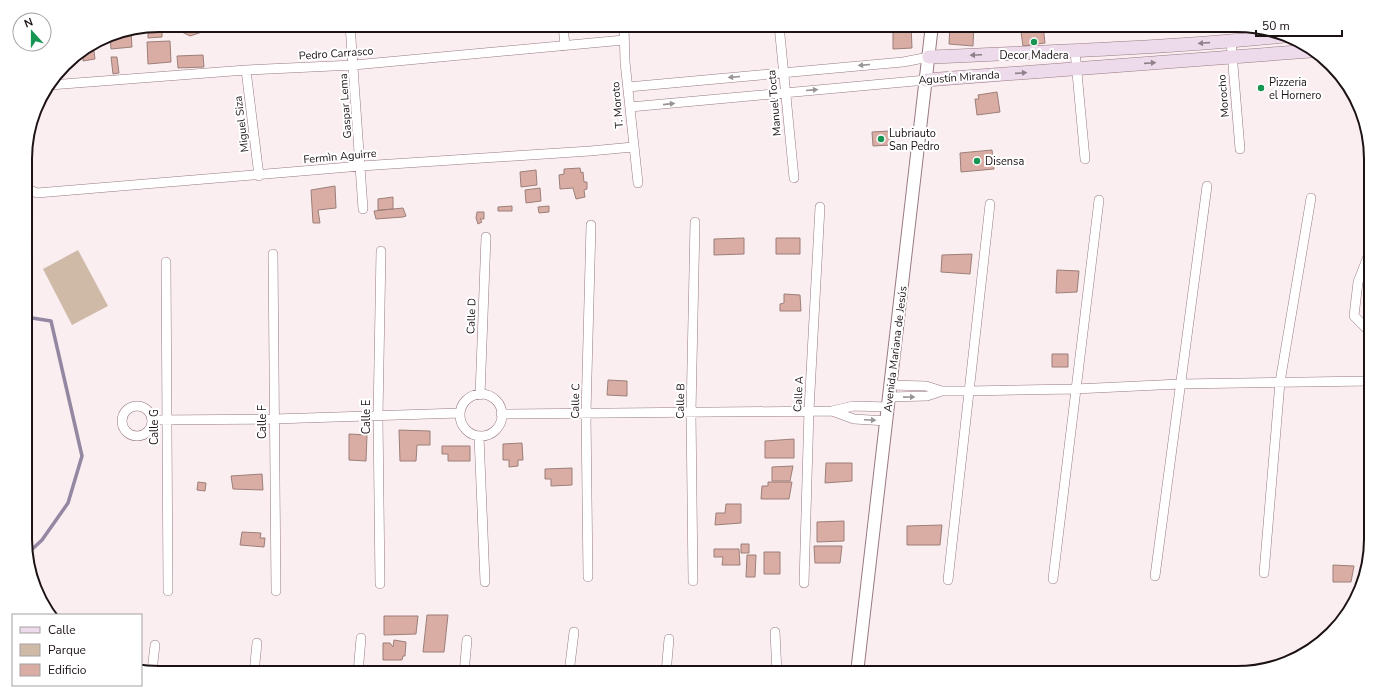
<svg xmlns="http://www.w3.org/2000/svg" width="1396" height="698" font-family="'Nunito Sans',sans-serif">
<rect width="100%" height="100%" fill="#fbeef1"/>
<!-- green -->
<path fill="#cfbaa8" d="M78,250L108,306L72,325L43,269Z"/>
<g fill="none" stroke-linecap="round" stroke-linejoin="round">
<!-- stream -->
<path stroke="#9487a1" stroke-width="3.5" d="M26,317L51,321L82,456L68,503L42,540L26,555"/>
</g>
<!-- building -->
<path fill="#d9ada4" stroke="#9c7f79" d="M207,25L208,30L190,36L182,32L180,26Z
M893,25H911L912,48L893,49Z
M950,25H974L973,46L949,44Z
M1020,25H1043L1045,43L1023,46Z
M148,30H162V37L148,38Z
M131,31L132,47L111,49L110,35Z
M170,41L171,62L148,64L147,42Z
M93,44L95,59L83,61L84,50Z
M203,55L204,67L178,68L177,56Z
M111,57H117L119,73L113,74Z
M997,92L1000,112L977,115L975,99H979L978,95Z
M890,131L891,145L873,146L872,132Z
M992,150L994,169L961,172L960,153Z
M580,168L581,173L583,172L584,182H587V189L584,190L585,197L576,199L573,188L560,189L559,175L564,174V169Z
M536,170L537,185L521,187L520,172Z
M335,186L336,208L318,210L320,223H313L311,190Z
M540,188L541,201L526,203L525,190Z
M393,197V209L378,210V199Z
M512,206V211H498V207Z
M549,206V212L539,213L538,207Z
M403,208L406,216L403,217L376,219L374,211Z
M477,212H484V219H480L482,222L478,224L476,218Z
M744,238V254L714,255V239Z
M776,238H800V254H776Z
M972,254L970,274L941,272L942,255Z
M1057,270L1079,271L1077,292L1056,293Z
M784,294L800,295L801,311H780V304L784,303Z
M1052,354H1068V367H1052Z
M608,380L627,381V396L607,395Z
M399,430L430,431V445H417L416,461H400Z
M349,434L367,435L366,461L349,460Z
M794,439V458H765V441Z
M522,443L523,460H518V466L509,467V460H503V444Z
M442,446H470V461H448V454H442Z
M826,463H852V481L825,483Z
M793,466L790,481H772V467Z
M572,468V485L551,486V479H545V469Z
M262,474L263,490L233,489L231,476Z
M198,482L206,483L205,491L197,490Z
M768,482H792L789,499H761L762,486H768Z
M726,504H741V523L715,525L716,513H725Z
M844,521V541L817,542V522Z
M942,525L940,545H907V526Z
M242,532L261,533L260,538H265L264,547L240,545Z
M741,544H749V553H741Z
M814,546H842L840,563H815Z
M714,549H739L740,565H722L723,557H714Z
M764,552H780V574H764Z
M747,555H756L755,577H746Z
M1333,565L1354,566L1351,582H1333Z
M427,615H448L444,652H423Z
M384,616H418L416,634L384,635Z
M394,640L406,642L405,656H403L402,660H383V643H390L393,647Z
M418,668L452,671V673H418Z"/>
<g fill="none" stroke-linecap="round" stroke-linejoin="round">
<defs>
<path id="minor" d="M350,25L363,209
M563,25L565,46
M624,25L625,62L638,183
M779,25L794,178
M1231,41L1240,149
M1075,51L1085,159
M246,70L259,176
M50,85L246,70L354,65L624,40
M628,87L903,62L929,57
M630,107L926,80
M25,186L27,189L37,193L361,166L590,151L633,147
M273,254L276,591
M1370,256L1367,259L1358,282L1354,316L1370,332
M166,262L168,591
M891,385L926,386L942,391H969L1075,389L1180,384L1371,381
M460 415a21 21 0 1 1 42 0a21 21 0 1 1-42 0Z
M480,395L486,237
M890,397L927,396L942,391
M122 421a15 15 0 1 1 30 0a15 15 0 1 1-30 0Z
M832,411L854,419L887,421
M501,414L832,411L853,406L889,407
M152,420L274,419L460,413
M479,436L485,582
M1264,573L1280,382L1311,198
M1155,576L1207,186
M588,577L586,413L591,225
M1053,579L1099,200
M948,580L990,204
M693,581L691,412L695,222
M804,583L809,410L820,207
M380,584L378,417L381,251
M775,632L777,673
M152,671L155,645
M254,673L257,643
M358,673L361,638
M464,673L467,640
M569,673L574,632
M666,673L669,639"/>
<path id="tertiary" d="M857,673L932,25"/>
<path id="secondary" d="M929,57C1048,52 1166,48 1284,36
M926,80L1311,51"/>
</defs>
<!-- minor casing -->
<use href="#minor" stroke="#977a81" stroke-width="10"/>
<!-- tertiary casing -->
<use href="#tertiary" stroke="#977a81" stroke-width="14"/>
<!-- secondary casing -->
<use href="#secondary" stroke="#977a81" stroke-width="14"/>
<!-- minor -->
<use href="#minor" stroke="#fff" stroke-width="9"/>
<!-- tertiary -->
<use href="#tertiary" stroke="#fff" stroke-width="12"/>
<!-- secondary -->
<use href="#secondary" stroke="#eddaea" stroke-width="13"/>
</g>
<!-- one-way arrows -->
<defs><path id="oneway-solid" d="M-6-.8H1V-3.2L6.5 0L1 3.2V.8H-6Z"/></defs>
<g fill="#8f808a">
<use href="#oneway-solid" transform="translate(1204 43) rotate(176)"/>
<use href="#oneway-solid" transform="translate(976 55) rotate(178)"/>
<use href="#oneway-solid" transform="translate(1150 63) rotate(-4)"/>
<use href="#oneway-solid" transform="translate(1021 73) rotate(-4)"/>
</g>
<g fill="#999495">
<use href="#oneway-solid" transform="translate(864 65) rotate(175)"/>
<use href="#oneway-solid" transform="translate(734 77) rotate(175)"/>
<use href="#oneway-solid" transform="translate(812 90) rotate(-5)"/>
<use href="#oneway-solid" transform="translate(669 104) rotate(-6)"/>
<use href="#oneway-solid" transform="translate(909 397) rotate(-1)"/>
<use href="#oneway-solid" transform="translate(870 420) rotate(3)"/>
</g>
<!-- markers -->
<g fill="#179553" stroke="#fff" stroke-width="1.5">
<circle cx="1034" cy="42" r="4"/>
<circle cx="1261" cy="88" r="4"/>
<circle cx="881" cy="139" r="4"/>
<circle cx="977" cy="161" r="4"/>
</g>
<g text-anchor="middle" stroke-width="4" stroke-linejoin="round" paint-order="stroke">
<!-- street labels -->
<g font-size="11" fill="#1c1214" stroke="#fff">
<text transform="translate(336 53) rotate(-4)" y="4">Pedro Carrasco</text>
<text transform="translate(959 77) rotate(-4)" y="4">Agustín Miranda</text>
<text transform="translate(1223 96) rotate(-95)" y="4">Morocho</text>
<text transform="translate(774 103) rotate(-95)" y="4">Manuel Tocta</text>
<text transform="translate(617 105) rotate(-95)" y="4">T. Moroto</text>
<text transform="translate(345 106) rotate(-94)" y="4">Gaspar Lema</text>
<text transform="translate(241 124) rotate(-97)" y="4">Miguel Siza</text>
<text transform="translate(340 156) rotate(-5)" y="4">Fermìn Aguirre</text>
<text transform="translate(471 316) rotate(-88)" y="4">Calle D</text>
<text transform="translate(895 349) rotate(-83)" y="4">Avenida Mariana de Jesús</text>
<text transform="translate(798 394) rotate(-87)" y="4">Calle A</text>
<text transform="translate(575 401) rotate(-89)" y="4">Calle C</text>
<text transform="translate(680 401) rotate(-89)" y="4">Calle B</text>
<text transform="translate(366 417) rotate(-90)" y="4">Calle E</text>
<text transform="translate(262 422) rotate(-90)" y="4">Calle F</text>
<text transform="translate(154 427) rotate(-90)" y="4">Calle G</text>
</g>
<!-- poi labels -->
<g font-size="11" fill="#1c1214" stroke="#fff" text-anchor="start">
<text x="1034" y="59" text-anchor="middle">Decor Madera</text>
<text x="1269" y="86">Pizzeria<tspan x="1269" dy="13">el Hornero</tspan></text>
<text x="889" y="137">Lubriauto<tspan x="889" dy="13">San Pedro</tspan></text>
<text x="985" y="165">Disensa</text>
</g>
</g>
<!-- crop -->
<path d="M0 0H1396V698H0ZM159 32H1237A127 127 0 0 1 1364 159V539A127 127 0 0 1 1237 666H159A127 127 0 0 1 32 539V159A127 127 0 0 1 159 32Z" fill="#fff" fill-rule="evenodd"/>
<path fill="none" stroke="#1c1214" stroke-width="2" d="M159 32H1237A127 127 0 0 1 1364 159V539A127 127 0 0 1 1237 666H159A127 127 0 0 1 32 539V159A127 127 0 0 1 159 32Z"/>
<!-- legend -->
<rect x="12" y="614" width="130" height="72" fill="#ffffff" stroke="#a4a0a1"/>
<rect x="20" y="627" width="20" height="6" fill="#eddaea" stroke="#a4a0a1"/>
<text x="48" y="634" font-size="12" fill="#1c1214">Calle</text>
<rect x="20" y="644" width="20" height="12" fill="#cfbaa8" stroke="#a4a0a1"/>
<text x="48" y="654" font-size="12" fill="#1c1214">Parque</text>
<rect x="20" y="664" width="20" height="12" fill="#d9ada4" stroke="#a4a0a1"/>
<text x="48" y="674" font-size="12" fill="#1c1214">Edificio</text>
<!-- north arrow -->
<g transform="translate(32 32) rotate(339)"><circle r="19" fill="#ffffff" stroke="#a4a0a1"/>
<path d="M0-3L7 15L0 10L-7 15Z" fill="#179553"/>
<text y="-6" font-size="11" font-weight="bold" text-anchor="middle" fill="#1c1214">N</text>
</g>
<!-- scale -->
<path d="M1256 30v6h86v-6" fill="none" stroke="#1c1214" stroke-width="2"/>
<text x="1262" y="30" font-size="12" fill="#1c1214" stroke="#ffffff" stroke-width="3" paint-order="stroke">50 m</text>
</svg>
